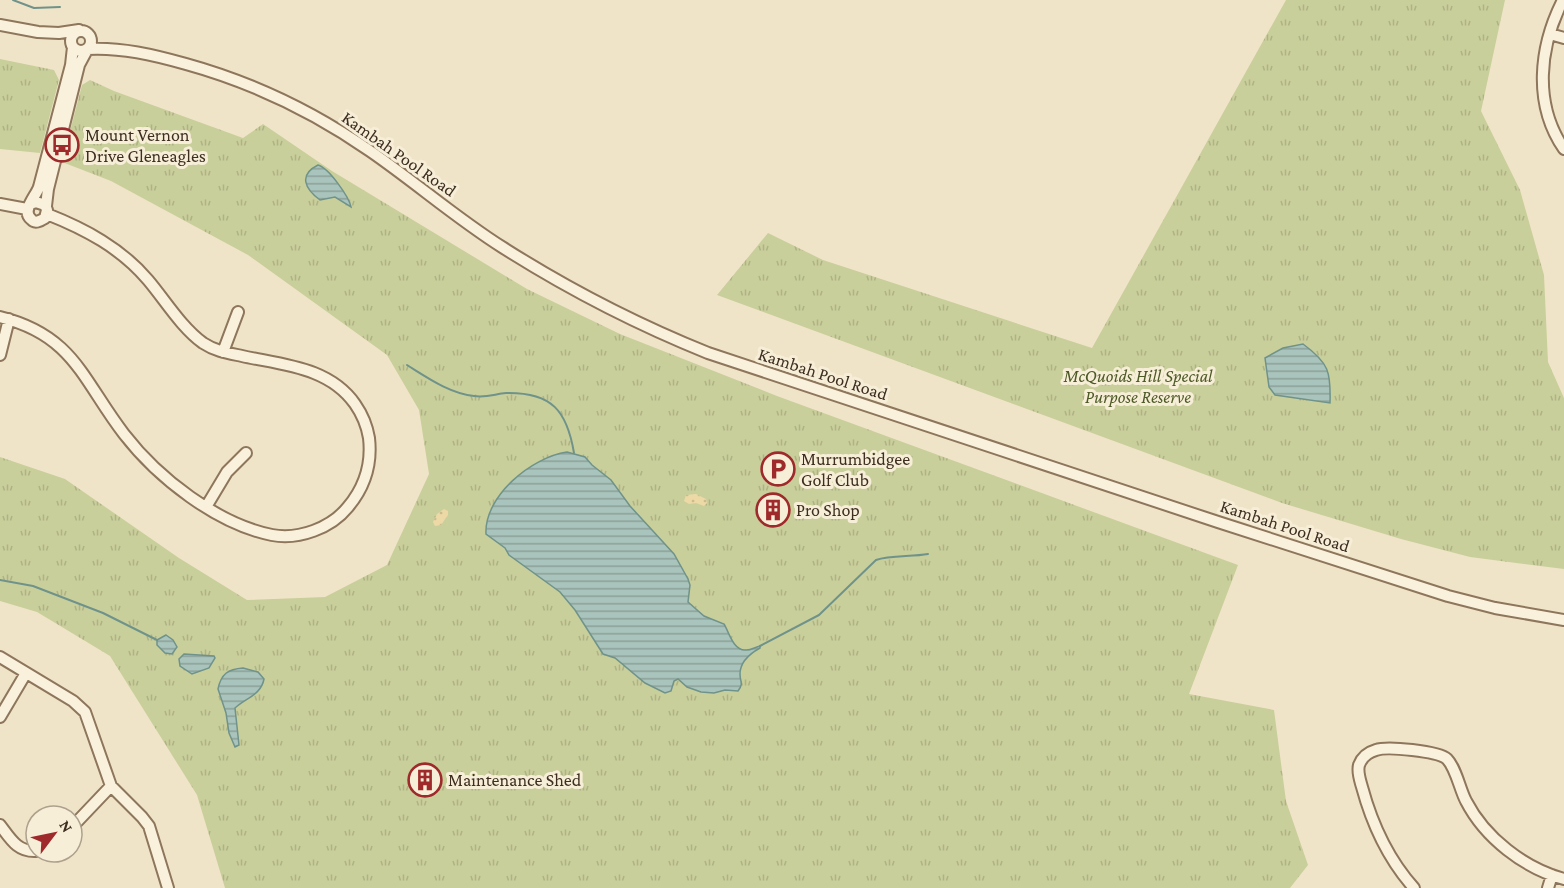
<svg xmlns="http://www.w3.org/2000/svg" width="1564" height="888" font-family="'Crimson Pro',serif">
<defs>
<pattern id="grass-tufts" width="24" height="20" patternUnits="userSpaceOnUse" patternTransform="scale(1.5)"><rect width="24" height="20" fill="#c9cf9b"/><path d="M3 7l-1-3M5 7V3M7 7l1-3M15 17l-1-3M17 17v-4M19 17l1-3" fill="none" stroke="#aeb285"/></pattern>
<pattern id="sand-dots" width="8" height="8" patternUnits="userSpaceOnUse" patternTransform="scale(1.5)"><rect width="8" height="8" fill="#ecd9a5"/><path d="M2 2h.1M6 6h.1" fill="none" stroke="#cbbb8e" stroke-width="1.8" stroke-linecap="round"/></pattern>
<pattern id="water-rules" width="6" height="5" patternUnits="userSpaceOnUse" patternTransform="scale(1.5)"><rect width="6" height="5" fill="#a9c4bc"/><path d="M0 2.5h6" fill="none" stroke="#8ba098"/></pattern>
</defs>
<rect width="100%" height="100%" fill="#f0e4c8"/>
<!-- grass -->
<path fill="url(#grass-tufts)" d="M1286,0H1505L1481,111L1520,190L1544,275L1548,362L1564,398V569L1470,557L1401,539L1282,503L717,295L768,233L823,260L1092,348Z
M0,59L54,70L59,80L40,153L0,149Z
M90,80L114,91L243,138L263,124L332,171L527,289L620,334L777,396L1238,565L1189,694L1274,710L1286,801L1308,865L1290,888H225L197,795L110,656L37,612L0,601V457L65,479L179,558L247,600L325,597L387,565L429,474L419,410L387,355L248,255L111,181L62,162L82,85Z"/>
<!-- sand -->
<path fill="url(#sand-dots)" d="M696,494L706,499L707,503L704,506L696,503L689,504L684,501L686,495Z
M444,509L448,511V515L441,525L435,526L433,522L437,514Z"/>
<!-- water -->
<path fill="url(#water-rules)" stroke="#6f938a" stroke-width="1.5" d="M318,165C329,168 349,197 351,207L335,197L320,200C305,189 298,175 318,165Z
M1303,344C1329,363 1331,372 1330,403L1275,395L1269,387L1265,358L1283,348Z
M567,452L585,457L592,465L611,480L630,506L674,554L688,579L690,585L688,602L704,616L724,624C729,632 733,650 745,650C750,651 755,647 760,646V648C751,653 740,662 740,674C740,682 744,683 738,691L725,690L714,693L701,692L687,687L678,679L674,681L671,691L665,693L645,683L615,658L603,654L575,610L560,592L509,555L505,548L486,534C484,496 532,457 567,452Z
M166,635L173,640L177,647L172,654L165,653L157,645V640Z
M184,654L214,656L215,658L209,668L192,674L180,666L179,659Z
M243,668L258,672L264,679C261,695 246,698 235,708L239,745L235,747L229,733L226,713L218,689C221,674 228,669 243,668Z"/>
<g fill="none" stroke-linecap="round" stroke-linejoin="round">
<!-- stream -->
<path stroke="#6f938a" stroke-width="2" d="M13,0L34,8L60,7
M407,365C428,378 449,393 474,396C486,398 495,394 506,393C552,392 567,411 574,453
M0,580L33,586L103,613L157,640
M760,646L819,615L876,560C890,555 912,557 928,554"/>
<defs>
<path id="minor" d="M1563,0C1539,47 1533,104 1564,149
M0,25L38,32L59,33L79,30
M71 41a10 10 0 1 1 20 0a10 10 0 1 1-20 0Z
M1550,34L1564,38
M87,49C121,47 154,55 186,64C251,82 314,112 370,151C415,182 456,218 502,247C568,289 636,324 708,353L1218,522L1448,596L1495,608L1564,620
M0,204L27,209
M30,204L36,202L45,205L47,210L45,218C40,221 35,224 31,219C21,211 36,196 39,187L71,65L73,47
M46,206L48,189L79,65L87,50
M0,317C74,335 83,381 124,434C158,478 217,524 272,535C299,540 331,528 348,507C364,488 372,464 369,438C367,426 362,414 355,404C329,367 283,365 242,356C228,353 215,351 203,343C181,327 165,300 148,280C121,248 85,229 47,214
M223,352L238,312
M0,355L9,319
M206,507L227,472L246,453
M0,657L73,701L85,712L111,786L142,817L149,826L168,888
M0,717L26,673
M0,825C10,838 17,852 36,851
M72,827L111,786
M1414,888C1388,859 1372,824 1362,787C1360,780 1357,772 1359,765C1362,757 1369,752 1376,750C1387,746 1438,751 1447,759C1456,768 1460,790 1466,801C1485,838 1524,868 1564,879
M1548,888L1552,875"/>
</defs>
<!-- minor casing -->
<use href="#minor" stroke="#8d765c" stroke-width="14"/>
<!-- minor -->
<use href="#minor" stroke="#faf1dc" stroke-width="10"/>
</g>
<!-- icons -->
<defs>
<symbol id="bus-ring" viewBox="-11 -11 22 22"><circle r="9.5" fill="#f7eed8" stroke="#9e2a2b" stroke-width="1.5"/><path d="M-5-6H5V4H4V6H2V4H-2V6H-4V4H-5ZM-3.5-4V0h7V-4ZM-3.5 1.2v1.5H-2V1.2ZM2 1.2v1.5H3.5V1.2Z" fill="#9e2a2b"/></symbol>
<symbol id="parking-ring" viewBox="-11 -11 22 22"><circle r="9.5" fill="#f7eed8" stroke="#9e2a2b" stroke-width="1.5"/><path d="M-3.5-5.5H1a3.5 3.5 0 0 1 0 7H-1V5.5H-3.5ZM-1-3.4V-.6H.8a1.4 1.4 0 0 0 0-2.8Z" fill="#9e2a2b"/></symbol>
<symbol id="building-ring" viewBox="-11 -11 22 22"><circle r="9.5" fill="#f7eed8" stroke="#9e2a2b" stroke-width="1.5"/><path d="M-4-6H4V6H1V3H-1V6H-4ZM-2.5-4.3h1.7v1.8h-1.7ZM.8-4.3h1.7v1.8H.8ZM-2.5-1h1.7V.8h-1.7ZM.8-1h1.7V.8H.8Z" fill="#9e2a2b"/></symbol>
</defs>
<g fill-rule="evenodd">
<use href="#bus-ring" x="43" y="126" width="38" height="38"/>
<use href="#parking-ring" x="759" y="450" width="38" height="38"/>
<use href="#building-ring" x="754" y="491" width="38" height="38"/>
<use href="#building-ring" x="406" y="761" width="38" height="38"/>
</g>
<g text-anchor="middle" stroke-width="6" stroke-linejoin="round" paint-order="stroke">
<!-- poi labels -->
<g font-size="18" fill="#3d2e20" stroke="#f7eed8" text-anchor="start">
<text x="85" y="141">Mount Vernon<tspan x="85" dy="21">Drive Gleneagles</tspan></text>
<text x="801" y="465">Murrumbidgee<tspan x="801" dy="21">Golf Club</tspan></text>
<text x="796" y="516">Pro Shop</text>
<text x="448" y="786">Maintenance Shed</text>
</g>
<!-- street labels -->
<g font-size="18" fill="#3d2e20" stroke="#f7eed8">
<text transform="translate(399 154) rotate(35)" y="6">Kambah Pool Road</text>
<text transform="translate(823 374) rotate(18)" y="6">Kambah Pool Road</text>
<text transform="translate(1285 526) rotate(18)" y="6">Kambah Pool Road</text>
</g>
<!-- park labels -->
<g font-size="18" font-style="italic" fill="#4d5a26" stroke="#f7eed8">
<text x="1138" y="382">McQuoids Hill Special<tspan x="1138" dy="21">Purpose Reserve</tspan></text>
</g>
</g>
<!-- north arrow -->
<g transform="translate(54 834) rotate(58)"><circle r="28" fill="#f7eed8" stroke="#ada18e" stroke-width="1.5"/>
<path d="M0-4.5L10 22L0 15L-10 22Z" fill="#9e2a2b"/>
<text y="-9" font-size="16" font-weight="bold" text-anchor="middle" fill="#3d2e20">N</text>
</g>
</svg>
